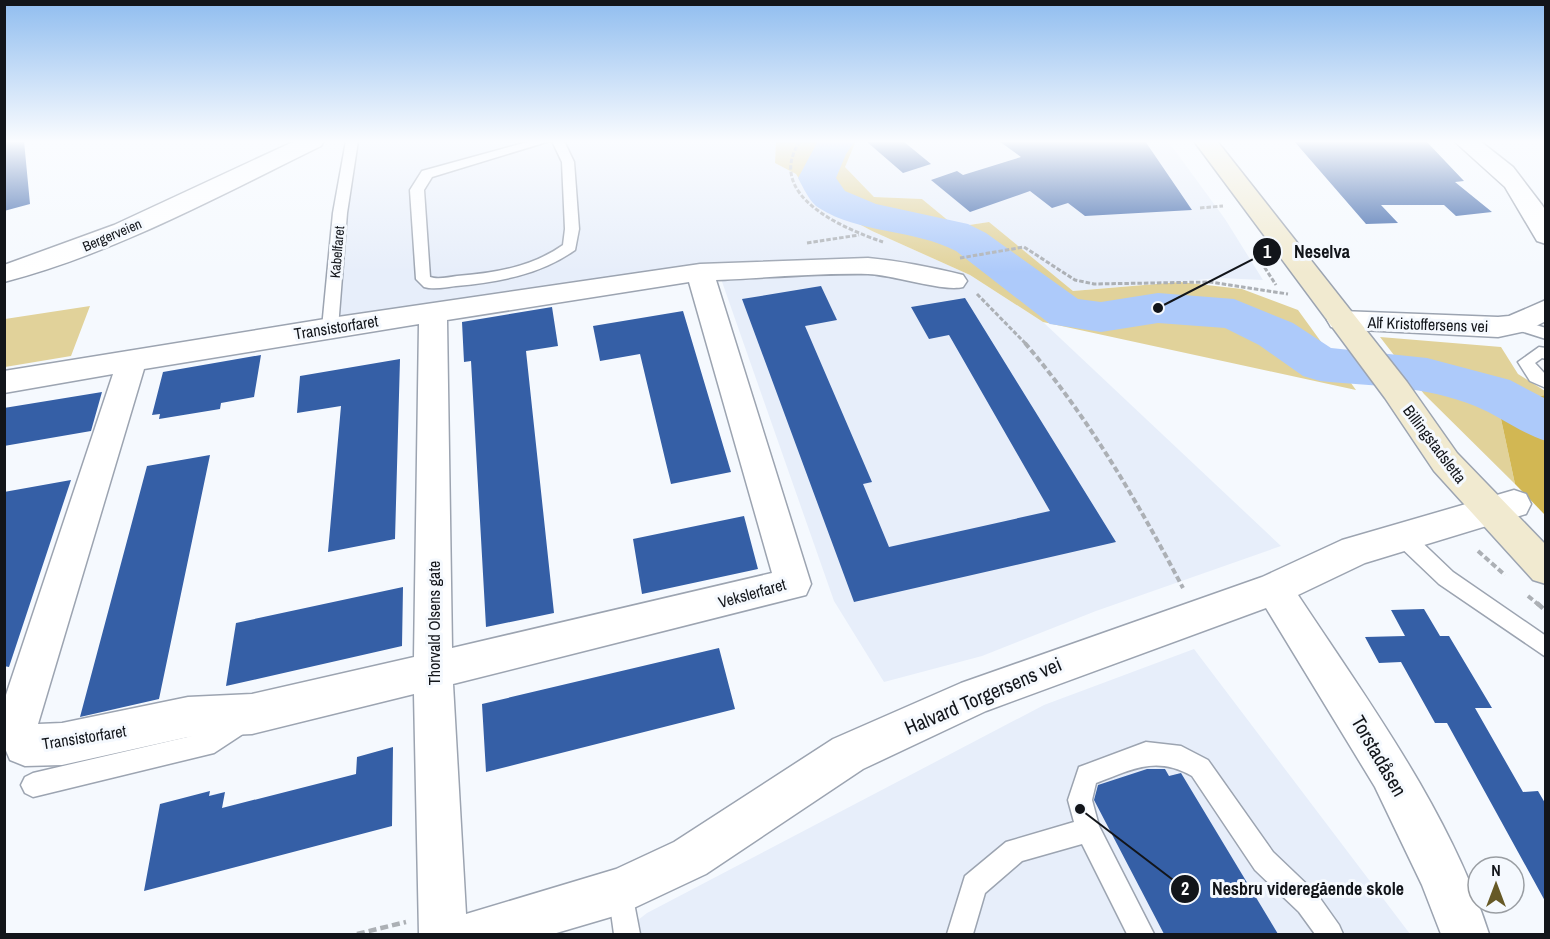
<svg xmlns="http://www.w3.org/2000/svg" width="1550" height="939" font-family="'Archivo Narrow',sans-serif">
<rect width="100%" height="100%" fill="#f5f9fe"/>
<!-- built -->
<path fill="#e7eefa" d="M348,141H776L775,163L796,174L812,199L872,231L970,275L1043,322L1281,546L1096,611L982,656L884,682L834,601L720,276L332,334Z
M856,141H1168L1225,219L1263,280L1219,278L1073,291L989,222L956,227L922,199L874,197L845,167Z
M1194,649L1410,934H620L647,913L1044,705Z"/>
<!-- green -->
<path fill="#e1d29a" d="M776,141H856L845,167L874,197L922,199L956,227L989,222L1073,291L1180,282L1242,289L1298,310L1356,390L1043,322L970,275L872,231L812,199L796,174L775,163Z
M90,306L71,356L5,367V319Z
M1380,337L1501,347L1518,374L1545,391V395L1498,405L1515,484L1424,394Z"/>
<!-- forest -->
<path fill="#d2b753" d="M1545,395V515L1515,484L1498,405Z"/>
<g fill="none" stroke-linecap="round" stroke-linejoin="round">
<!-- river -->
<path fill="#adcafa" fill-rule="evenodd" d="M818,141H855L846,154L836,178L845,191L876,204L968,224L986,233L1078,299L1101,302L1158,293L1234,299L1293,323L1331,348L1427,358L1510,380L1546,399V441C1520,433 1500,416 1475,406C1427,386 1371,386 1320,381L1303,376L1259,345L1225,328L1158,323L1101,332L1050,324L956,251C914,229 860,234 819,208C810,203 803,187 798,178Z"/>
</g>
<!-- building -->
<path fill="#355fa6" d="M4,141H24L30,204L4,211Z
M866,141H903L931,164L903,173Z
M999,141H1145L1192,210L1085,216L1068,203L1052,208L1030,191L970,212L931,180L957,171L963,175L1021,157Z
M1294,141H1426L1464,181L1455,182L1492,212L1456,216L1444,205H1381L1398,223L1366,224Z
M821,286L837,320L805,326L872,482L863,484L889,547L1050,511L949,335L929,339L911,307L965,298L1116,542L854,602L742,299Z
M552,307L558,346L526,351L554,613L486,627L471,361L464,362L462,322Z
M683,311L731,472L671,484L640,354L600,361L593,326Z
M261,355L254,397L221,403L220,409L159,419L160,414L152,415L163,372Z
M400,359L395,539L328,552L341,406L297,413L300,376Z
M102,392L91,431L4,446V408Z
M210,455L159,699L80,717L147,466Z
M71,480L9,667L4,666V492Z
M744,516L758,569L642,594L633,539Z
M403,587L402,646L226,686L236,623Z
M1424,609L1440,636H1449L1492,708H1475L1523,792L1538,791L1545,803V901L1447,723H1435L1401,662L1379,663L1365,637L1405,636L1391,610Z
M719,648L735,709L486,772L482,704Z
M393,747L392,826L144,891L160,804L210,791L209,796L225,792L222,808L356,774L357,757Z
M1147,769H1165L1169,776L1181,773L1278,934H1164L1094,800L1098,785Z"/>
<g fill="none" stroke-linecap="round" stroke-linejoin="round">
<defs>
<path id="lane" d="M346,141H358L347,213L338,328L330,333L322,328L333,213Z
M531,141H550L432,177L424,190L430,277C438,280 449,277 457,276C495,273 532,267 563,245L565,229L562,162L552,141H564L574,162L579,229L575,250C540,275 498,282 456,286C446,287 434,290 424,287L416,279L410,190L422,171Z
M1516,319L1546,328V339L1511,328L1508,324Z
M1539,347L1546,348V359L1542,358L1535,363L1546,375V388L1530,381L1518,362Z
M1403,529L1410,531L1453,572L1546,636V657L1439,584L1396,543L1393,537L1396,531Z
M241,711L249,714L252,722L249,730L214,753L33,797L25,793L21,785L25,777L33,773L209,732Z
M1146,742L1181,746L1208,760L1273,852L1317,894L1339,925L1343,934H1315L1299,912L1255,870L1192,776C1155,755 1132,770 1096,783L1092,800L1099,826L1154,934H1127L1082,844L1022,861L985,893L973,934H947L965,876L1006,842L1074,822L1068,800L1079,767Z
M621,878L630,882L640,934H614L608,891L612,882Z"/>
<path id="street" d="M295,141H324L321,146C219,196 115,253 4,282V265L114,225Z
M1454,141H1480L1513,167L1542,205L1546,211V244L1537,241L1505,187Z
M868,258C900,261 931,267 963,275L967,281L963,287C943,292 894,275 868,274C817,273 766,278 716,280L811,584L806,595L453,684L466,914L616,869L674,842L833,739L961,683L1262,577L1342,540L1514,490L1526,494L1531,504L1526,514L1365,563L1298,595C1368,701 1450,812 1489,934H1441L1422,885L1375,787L1266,608L986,711L863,769L706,874L621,914L553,934H419L414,694L252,734L188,737L62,765L25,766L10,760L4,746V701L113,374L4,393V371L331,318L700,264ZM689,282L772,573L452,648L447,320ZM419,324L414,657L252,694L188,697L62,723L38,724L144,369Z
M1546,300V321L1526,331L1498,337L1341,329L1331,327L1327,320L1331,313L1341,311L1498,317L1509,316Z"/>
<path id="secondary" d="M1194,141H1217L1407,382L1457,453L1546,545V584L1533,580L1434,471L1385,398Z"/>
</defs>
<!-- lane casing -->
<use href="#lane" stroke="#9ca4b1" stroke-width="3"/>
<!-- street casing -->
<use href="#street" stroke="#9ca4b1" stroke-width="3"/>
<!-- secondary casing -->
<use href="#secondary" stroke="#9ca4b1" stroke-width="3"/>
<!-- path-far2 -->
<path stroke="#acb0b5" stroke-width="3" stroke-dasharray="4.5 2" stroke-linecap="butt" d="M800,141C764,195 842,228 883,242
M1200,208L1223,206
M807,243L859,235
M1254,251L1276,285
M960,258L1024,247L1075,280L1094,284L1210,282L1288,294
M977,294L1026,344"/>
<!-- path-far1 -->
<path stroke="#acb0b5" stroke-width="4" stroke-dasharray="6 3" stroke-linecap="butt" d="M1025,343C1089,418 1137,501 1183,588
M1478,551L1505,575
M1528,596L1539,605"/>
<!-- path -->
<path stroke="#acb0b5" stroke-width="4.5" stroke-dasharray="8 4" stroke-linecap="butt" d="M1537,603L1546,611
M357,934L406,922"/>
<!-- lane -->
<use href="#lane" fill="#fff" fill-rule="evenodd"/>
<!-- street -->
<use href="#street" fill="#fff" fill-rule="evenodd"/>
<!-- secondary -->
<use href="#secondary" fill="#f1ead0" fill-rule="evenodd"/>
</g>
<!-- sky -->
<linearGradient id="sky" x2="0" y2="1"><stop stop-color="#90bdef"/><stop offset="0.52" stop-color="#fafcff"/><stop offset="1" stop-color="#fafcff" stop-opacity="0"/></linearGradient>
<rect width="1550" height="272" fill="url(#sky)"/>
<g text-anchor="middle" stroke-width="6" stroke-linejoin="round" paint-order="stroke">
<!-- far-street labels -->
<g font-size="14" fill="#12151a" stroke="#f5f9fe">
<text transform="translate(112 235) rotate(-23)" y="5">Bergerveien</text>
<text transform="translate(337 252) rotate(-85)" y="5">Kabelfaret</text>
</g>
<!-- street labels -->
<g font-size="16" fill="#12151a" stroke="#f5f9fe">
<text transform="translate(1428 324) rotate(2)" y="6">Alf Kristoffersens vei</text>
<text transform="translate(336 327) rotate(-9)" y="6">Transistorfaret</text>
<text transform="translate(1435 444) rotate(53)" y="6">Billingstadsletta</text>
<text transform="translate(752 593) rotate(-16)" y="6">Vekslerfaret</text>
<text transform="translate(434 623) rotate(-90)" y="6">Thorvald Olsens gate</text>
<text transform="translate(84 737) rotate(-9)" y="6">Transistorfaret</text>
</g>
<!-- near-street labels -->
<g font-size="20" fill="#12151a" stroke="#f5f9fe">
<text transform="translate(983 696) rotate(-23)" y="7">Halvard Torgersens vei</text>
<text transform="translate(1379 756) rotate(60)" y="7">Torstadåsen</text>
</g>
</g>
<!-- callouts -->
<path fill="none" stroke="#12151a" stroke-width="2" d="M1158 308L1267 252M1080 809L1185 889"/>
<g fill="#12151a" stroke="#f5f9fe" stroke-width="2">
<circle cx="1158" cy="308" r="6"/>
<circle cx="1080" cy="809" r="6"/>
<circle cx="1267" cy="252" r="15"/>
<circle cx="1185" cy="889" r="15"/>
</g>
<g font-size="18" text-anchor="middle" font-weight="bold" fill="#fff">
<text x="1267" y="258">1</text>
<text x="1185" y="895">2</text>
</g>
<g font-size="18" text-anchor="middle" font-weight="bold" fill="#12151a" stroke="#f5f9fe" stroke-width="6" stroke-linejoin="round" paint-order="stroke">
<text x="1322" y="258">Neselva</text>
<text x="1308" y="895">Nesbru videregående skole</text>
</g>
<!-- border -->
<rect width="1550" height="939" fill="none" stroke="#12151a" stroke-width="12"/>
<!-- north arrow -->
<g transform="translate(1496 885)"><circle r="28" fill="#f5f9fe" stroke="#9a9ea3" stroke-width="1.5"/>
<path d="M0-4.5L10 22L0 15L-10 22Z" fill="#665926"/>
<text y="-9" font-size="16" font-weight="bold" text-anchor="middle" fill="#12151a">N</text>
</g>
</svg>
